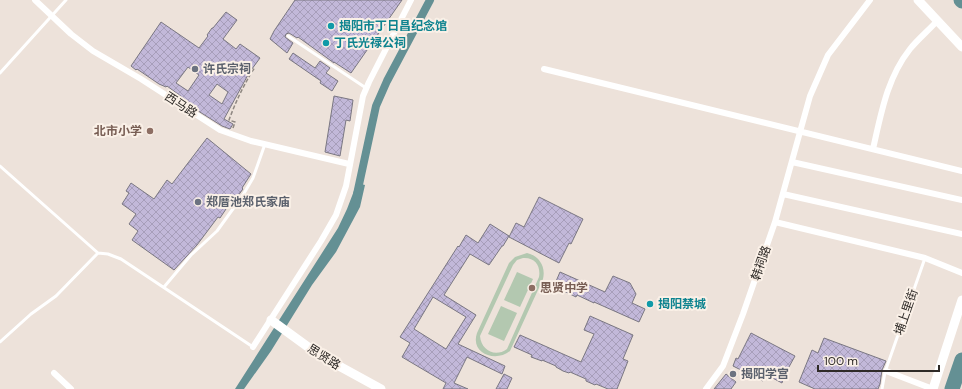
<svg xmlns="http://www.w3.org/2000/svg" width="962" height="389" font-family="'DM Sans','Noto Sans SC',sans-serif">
<defs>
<pattern id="building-cross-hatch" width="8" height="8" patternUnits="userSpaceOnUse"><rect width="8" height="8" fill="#c2b8d9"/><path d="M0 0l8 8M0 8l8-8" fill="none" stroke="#a79eba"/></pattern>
</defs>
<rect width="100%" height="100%" fill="#ede2da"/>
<!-- pitch -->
<path fill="#b3c8b0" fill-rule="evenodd" d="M527,253C539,256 546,266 543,279L510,351C495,363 470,353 477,333L509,263L515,257ZM523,258C535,257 541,266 539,277L507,349C495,358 481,350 480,336L513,265L517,260Z
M517,272L533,279L520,307L504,300Z
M501,306L517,313L504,341L488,334Z"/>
<!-- water -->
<path fill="#649094" d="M357,183L365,185L360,207L336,252L312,285L271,351L244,389H235L338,228L347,209Z"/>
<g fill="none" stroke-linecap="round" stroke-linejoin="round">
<!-- canal -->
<path stroke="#649094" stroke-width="8" d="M357,194L376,106L387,81L430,0"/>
<!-- river -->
<path stroke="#649094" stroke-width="15" d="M961,0L962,1
M952,389L962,360"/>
</g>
<!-- building -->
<path fill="url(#building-cross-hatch)" stroke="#7a7782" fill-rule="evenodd" d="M295,0H402L351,73L334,62V63L298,37L297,38L289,33L286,34L285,37L293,43L287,53L270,39L274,31Z
M226,12L237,20L223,39L236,49L240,44L260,58L249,73L224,119L233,124L230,129L222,126L184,102L186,100L167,86L166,87L159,84L137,69L136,70L131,66L161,22L199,48L208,36L207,35L212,28H213ZM188,67L199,75L188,91L176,83ZM217,84L228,92L222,104L209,95Z
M293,53L315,68L320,61L330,68L326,73L338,81L332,91L320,83L321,81L289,59Z
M334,96L353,100L350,121L346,120L340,156L325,152Z
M207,138L251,174L242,188L243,189L240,193L230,208L228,206L220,218L218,217L197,245L174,270L132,240L138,231L129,224L136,214L122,204L129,193L126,191L131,183L154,199L167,180L172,184Z
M539,197L583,219L571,244L569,243L559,263L509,237L516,223L524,227Z
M490,224L509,236L503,246H502L489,265L470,254L444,295L476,315L458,344L505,366L502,374L467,357L454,383L468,389H443L446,383L402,357L410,343L400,337L458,246L459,247L466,235L478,243ZM433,297L466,317L446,349L414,329Z
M560,272L605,292L613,276L630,283L636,294L632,303L645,309L639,322L594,302V303L577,295L576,297L554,286Z
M590,316L633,335L623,359L628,361L617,389H608L596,384L595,385L586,381V379L570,372L569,373L563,371L556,367V366L542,360V361L531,357L532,355L514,347L520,335L581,362L594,334L584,330Z
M751,333L795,356L784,376L782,383L767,375L763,381L733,366L736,358L738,359Z
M824,338L886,361L882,370L880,384L878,389H815L799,382L812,350L818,353Z
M504,374L512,378L507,389H496Z
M726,374L736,382L731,389H714Z"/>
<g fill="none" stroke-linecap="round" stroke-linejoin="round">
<!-- path -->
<path stroke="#8f8882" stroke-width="1.5" stroke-dasharray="4 2" stroke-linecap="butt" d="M233,128L235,122L229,120C236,101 244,84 255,67"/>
<!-- lane -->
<path stroke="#fff" stroke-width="3" d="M288,36L366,88
M0,73L66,0
M0,166L98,253L108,254L121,259L253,347
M164,287L191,255L217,231L243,195L253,178L265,144
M0,342L31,314L56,296L98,253
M882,389L885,372L925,258"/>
<!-- street -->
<path stroke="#fff" stroke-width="6" d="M35,0L71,34L93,51L141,79L220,130L251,141L349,164
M544,69L962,171
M873,149C881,114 887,78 910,49C918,39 929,30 938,20
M792,162L962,200
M783,194L962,234
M775,222L925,258L962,273
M253,347L321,241L336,215L346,186L363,96L369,82L411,0
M886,371L933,389
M54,373L71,389
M706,389L723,366L743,314L775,222L810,96L828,55L870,0"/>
<!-- secondary -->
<path stroke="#fff" stroke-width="9" d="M918,0L962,47
M271,320L319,355L381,389
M933,389L962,300"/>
</g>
<!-- markers -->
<g fill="#0f9aa8" stroke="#faf0e7" stroke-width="1.5">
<circle cx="331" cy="26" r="4"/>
<circle cx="326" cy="43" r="4"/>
<circle cx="650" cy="304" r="4"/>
</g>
<g fill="#6b7280" stroke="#faf0e7" stroke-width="1.5">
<circle cx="195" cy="69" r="4"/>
<circle cx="198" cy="202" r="4"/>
<circle cx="733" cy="374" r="4"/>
</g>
<g fill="#8d6e63" stroke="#faf0e7" stroke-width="1.5">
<circle cx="150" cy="131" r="4"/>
<circle cx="532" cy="288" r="4"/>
</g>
<g text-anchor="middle" stroke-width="4" stroke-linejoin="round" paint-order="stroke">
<!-- culture labels -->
<g font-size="12" font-weight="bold" fill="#0d838f" stroke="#faf0e7" text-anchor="start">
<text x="339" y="30">揭阳市丁日昌纪念馆</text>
<text x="334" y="47">丁氏光禄公祠</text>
<text x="658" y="308">揭阳禁城</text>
</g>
<!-- worship labels -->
<g font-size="12" font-weight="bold" fill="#5b616d" stroke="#faf0e7" text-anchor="start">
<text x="203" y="73">许氏宗祠</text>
<text x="206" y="206">郑厝池郑氏家庙</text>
<text x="741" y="378">揭阳学宫</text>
</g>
<!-- street labels -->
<g font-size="12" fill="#2e2a27" stroke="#faf0e7">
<text transform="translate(181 105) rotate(33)" y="4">西马路</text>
<text transform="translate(761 263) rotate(-71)" y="4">韩祠路</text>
<text transform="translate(906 312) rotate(-71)" y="4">埔上里街</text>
<text transform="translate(324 357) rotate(32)" y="4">思贤路</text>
</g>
<!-- education labels -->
<g font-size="12" font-weight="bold" fill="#785e54" stroke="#faf0e7" text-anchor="end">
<text x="142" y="135">北市小学</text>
<text x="540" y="292" text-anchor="start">思贤中学</text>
</g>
</g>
<!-- scale -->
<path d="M818 365v6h121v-6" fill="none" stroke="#2e2a27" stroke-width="2"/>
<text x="824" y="365" font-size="12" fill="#2e2a27" stroke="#faf0e7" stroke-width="3" paint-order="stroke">100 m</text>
</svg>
